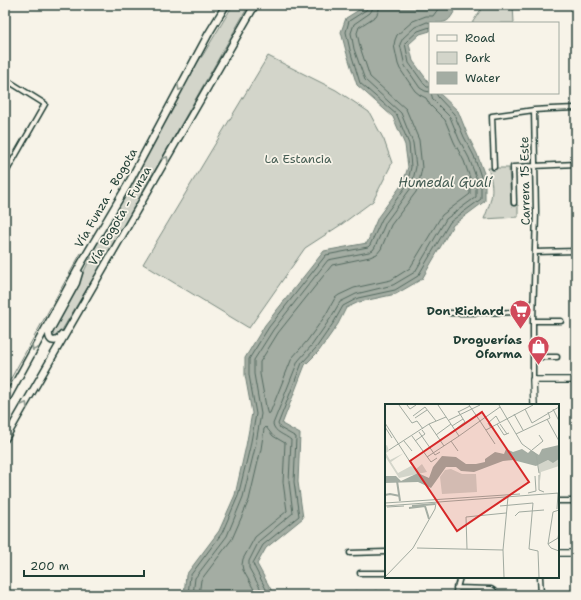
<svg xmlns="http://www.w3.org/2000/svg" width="581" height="600" font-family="'Shantell Sans',sans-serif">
<rect width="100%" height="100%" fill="#f7f3e8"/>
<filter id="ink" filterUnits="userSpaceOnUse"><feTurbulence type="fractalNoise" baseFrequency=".025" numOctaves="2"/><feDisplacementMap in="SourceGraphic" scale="8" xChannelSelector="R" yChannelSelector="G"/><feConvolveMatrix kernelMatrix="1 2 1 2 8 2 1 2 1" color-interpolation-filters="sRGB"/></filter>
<g filter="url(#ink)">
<!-- green -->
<path fill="#d3d5ca" stroke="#79897f" d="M233,5H249L96,274L86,290L59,335C57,337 55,338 52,337V330L77,286L87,265L104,230L136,176L159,129L196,64L203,55Z
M484,5H513L514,23H472Z
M268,56L336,90L369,112L384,140L392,163L373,201L342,224L305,248L249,328L143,264Z
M488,168H509L511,205H518V217L484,219C492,198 495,191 488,168Z"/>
<!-- water -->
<path fill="#a4ada3" stroke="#6f8077" d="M367,5H458C448,22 450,23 430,23V31L420,34L409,44L413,61L430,84V93H439L458,111L468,136L477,154L485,176V201L453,225L422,279L396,294L359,302L346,308L338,324L319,351L305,365L282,424L300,434L298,482L303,518L266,548L257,564L274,595H183L184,594L186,575L219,531L235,495L246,446L252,413L245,375V358L265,325L324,251L367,243L378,217L403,183L408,167L405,145L393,117L357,85L346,51L341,32L346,18Z"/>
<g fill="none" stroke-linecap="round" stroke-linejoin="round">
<!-- shore -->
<path stroke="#546a60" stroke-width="1" d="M379,5V10L376,16L359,27L357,33L360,47L370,77L406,109L419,140L422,168L418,187L416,192L391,225L381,249L377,254L370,257L332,265L278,333L260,362V374L267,412L268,414L270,413L292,358L307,341L325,316L335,298L339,295L354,288L391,280L410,268L442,215L470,194V178L464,161L454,142L445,120L430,105L426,98L420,95L415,91L400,69L398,64L394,45L395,40L397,35L413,21L426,16H433L441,5
M430,27L418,31L407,41L405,43L409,63L424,84L427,87H430
M430,92L425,91L420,88L405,66L400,44L403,38L415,27L427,22L433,23
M188,595L190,576L222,533L238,496L250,447L256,414L249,375V359L269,327L326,255L368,247L370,245L382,219L407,185L411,167L409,144L397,115L360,83L350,50L346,32L349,21L366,10L368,8V5
M193,595L195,578L227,536L243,497L255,448L261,414L254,374V360L273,330L328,260L369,252L373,250L375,247L386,222L411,188L416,167L413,143L401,113L365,80L354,49L351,33L354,24L370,13L372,10L373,5
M199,595L201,580L232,539L249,500L261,449L264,429L266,427L273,436L285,443L283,482L287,511L255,537L243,559L242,565L243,570L257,595
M264,595L249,568V561L259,541L293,513L289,482L291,440C284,434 275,433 273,424L298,361L312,345L330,319L340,302L356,294L393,285L415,272L446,219L476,197V177L469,158L459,139L450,117L433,100L431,93
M269,595L254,566L253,563L263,545L299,516L294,482L296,437L280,428L278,424L302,363L316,348L334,322L343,306L358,298L395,290L418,276L450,222L481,199V177L474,156L464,137L454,114L438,97L436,93"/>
<!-- stream -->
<path stroke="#6f8077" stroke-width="1" d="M5,389L81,253"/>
<defs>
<path id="minor" d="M5,79L45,104L5,174
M494,167L492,116L534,110L551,109L576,108
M514,203L513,167L576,164
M535,252L576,251
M450,313L533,312
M533,321H561
M533,357H557
M533,380V321L536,212L534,110
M558,501H575V466
M350,553L386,552
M360,573H386
M540,577L541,595
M456,588L491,589L494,591L496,595
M356,595V594
M376,595V594
M455,595L460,577"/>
<path id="secondary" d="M534,405L533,380H576
M558,553H576"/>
<path id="primary" d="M62,335C57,343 48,343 49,332L76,283L79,273
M5,402L82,262L127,186L209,33L226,5
M5,439L255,5"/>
</defs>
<!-- minor casing -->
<use href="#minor" stroke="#1f3d34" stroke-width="7"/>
<!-- secondary casing -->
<use href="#secondary" stroke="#1f3d34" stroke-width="8"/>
<!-- primary casing -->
<use href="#primary" stroke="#1f3d34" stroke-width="9"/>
<!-- minor -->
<use href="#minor" stroke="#f7f3e8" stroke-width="4"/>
<!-- secondary -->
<use href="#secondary" stroke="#f7f3e8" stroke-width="5.5"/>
<!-- primary -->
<use href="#primary" stroke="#f7f3e8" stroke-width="6"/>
</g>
<!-- one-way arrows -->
<defs><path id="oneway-chevron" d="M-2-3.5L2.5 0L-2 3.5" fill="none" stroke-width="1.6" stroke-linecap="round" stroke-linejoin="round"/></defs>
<g stroke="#8b988e">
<use href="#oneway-chevron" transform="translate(180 88) rotate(118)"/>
<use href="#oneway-chevron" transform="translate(166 159) rotate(-60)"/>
<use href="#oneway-chevron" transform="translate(34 348) rotate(118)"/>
<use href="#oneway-chevron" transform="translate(25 405) rotate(-60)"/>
</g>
</g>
<!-- icons -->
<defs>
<symbol id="supermarket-pin" viewBox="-11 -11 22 30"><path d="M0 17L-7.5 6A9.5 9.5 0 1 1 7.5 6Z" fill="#d1495b" stroke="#f7f3e8"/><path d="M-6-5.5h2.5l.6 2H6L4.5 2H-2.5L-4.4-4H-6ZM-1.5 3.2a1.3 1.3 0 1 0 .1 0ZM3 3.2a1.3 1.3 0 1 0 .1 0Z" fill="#fff"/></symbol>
<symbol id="shop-pin" viewBox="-11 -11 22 30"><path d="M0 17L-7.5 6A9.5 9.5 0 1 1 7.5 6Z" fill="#d1495b" stroke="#f7f3e8"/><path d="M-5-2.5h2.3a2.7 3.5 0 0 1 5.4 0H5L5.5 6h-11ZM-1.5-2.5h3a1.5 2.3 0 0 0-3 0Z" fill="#fff"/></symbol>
</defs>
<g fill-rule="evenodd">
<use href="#supermarket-pin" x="508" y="298" width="25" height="34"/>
<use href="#shop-pin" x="526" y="334" width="25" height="34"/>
</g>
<g text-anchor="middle" stroke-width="3.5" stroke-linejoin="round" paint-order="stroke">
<!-- park labels -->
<g font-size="12" fill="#435b52" stroke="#f7f3e8">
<text x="298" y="163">La Estancia</text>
</g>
<!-- street labels -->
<g font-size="12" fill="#1f3d34" stroke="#f7f3e8">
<text transform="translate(525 181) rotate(-91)" y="4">Carrera 15 Este</text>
<text transform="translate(106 198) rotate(-60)" y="4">Vía Funza - Bogota</text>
<text transform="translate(120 216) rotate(-60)" y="4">Vía Bogota - Funza</text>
</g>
<!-- poi labels -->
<g font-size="12" font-weight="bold" fill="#1f3d34" stroke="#f7f3e8" text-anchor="end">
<text x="504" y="315">Don Richard</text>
<text x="522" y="344">Droguerías<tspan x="522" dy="14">Ofarma</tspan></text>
</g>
<!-- water labels -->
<g font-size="13" font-style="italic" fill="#405950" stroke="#f7f3e8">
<text x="445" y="187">Humedal Gualí</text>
</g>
</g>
<!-- overview -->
<g transform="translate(385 404)">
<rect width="174" height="174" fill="#f7f3e8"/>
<path d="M2,41L4,47L1,49L5,56L19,49L6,58L13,69L26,62L31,65L37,60L42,68L14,74L0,52V42ZM174,55V62L156,68V70L155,77L153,61L163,56L168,58ZM66,65L77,70H91L92,88L57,90L55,73L60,66Z" fill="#d3d5ca"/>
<path d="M174,41V55L168,59L163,56L151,62L128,56L118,57L89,68L76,67L71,63H61L46,84L33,78L0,79V72H11L16,77L33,69L44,74L48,63L57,52L71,53L81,60H91L100,58V55L110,48L119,50L121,45L128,48L137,45L143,49L146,46L154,51L157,45Z" fill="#a4ada3"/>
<path fill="none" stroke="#a4ada3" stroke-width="2" d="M12,77L15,97M0,91L5,90L15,92M27,102L50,100M24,104L40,102L44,115"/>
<path fill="none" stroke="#a1aaa0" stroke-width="1" d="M14,1L27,19L32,17L38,25M22,1L25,5L31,1M53,1L74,32L95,17L84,1M114,1L137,40L151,50L154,69M140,5L147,19M168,5L174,17M73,8L85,2M129,10L138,26M28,12L40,3L51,17M30,14L42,6M162,15L174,37M64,16L95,1M0,19L27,61M147,19L174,3M44,20L59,42M112,20L119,31L124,29M115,20L122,30M67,22L78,15M0,23L7,34M106,24L103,19L111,12L115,19M101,26L148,1M34,28L50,51L55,48M131,30L165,14L163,8M51,31L66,20M63,31L80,18L73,7M27,32L46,58L52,54M19,37L27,47M30,37L40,30L37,26M66,37L73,47M110,40L95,17L115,3M4,46L44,20L61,13M147,46L158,37L154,31M42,53L74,32M154,71V86L159,88M143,89L151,87L150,72M0,99L135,90M0,102L174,89M115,102L148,99L144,145L153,147L154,173M2,103L19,102M172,105L173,89M130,112L134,108L159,106M163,140L168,108L174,106M163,140L173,134L174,128M163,140L166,144L174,147M32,144L118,146M82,145L81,113L121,109M0,173L28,144L50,105L51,99M119,173L118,146L123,93"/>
<path fill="#d62828" fill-opacity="0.15" stroke="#d62828" stroke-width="2" d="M97,8L144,78L72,127L25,57Z"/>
<rect width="174" height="174" fill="none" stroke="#1f3d34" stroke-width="2"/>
</g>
<!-- margin -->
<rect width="581" height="600" fill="none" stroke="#f7f3e8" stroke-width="20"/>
<rect x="10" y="10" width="561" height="580" fill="none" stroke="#1f3d34" stroke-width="1.5" filter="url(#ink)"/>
<!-- legend -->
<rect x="429" y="22" width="130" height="72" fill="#f7f3e8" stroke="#a1aaa0"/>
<rect x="437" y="35" width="20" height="6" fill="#f7f3e8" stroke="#a1aaa0"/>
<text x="465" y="42" font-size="12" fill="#1f3d34">Road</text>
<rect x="437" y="52" width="20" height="12" fill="#d3d5ca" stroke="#a1aaa0"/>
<text x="465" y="62" font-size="12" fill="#1f3d34">Park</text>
<rect x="437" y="72" width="20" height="12" fill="#a4ada3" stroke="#a1aaa0"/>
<text x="465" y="82" font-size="12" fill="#1f3d34">Water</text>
<!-- scale -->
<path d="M24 570v6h120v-6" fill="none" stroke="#1f3d34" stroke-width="2"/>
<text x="30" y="570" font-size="12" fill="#1f3d34" stroke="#f7f3e8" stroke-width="3" paint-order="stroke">200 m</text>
</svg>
